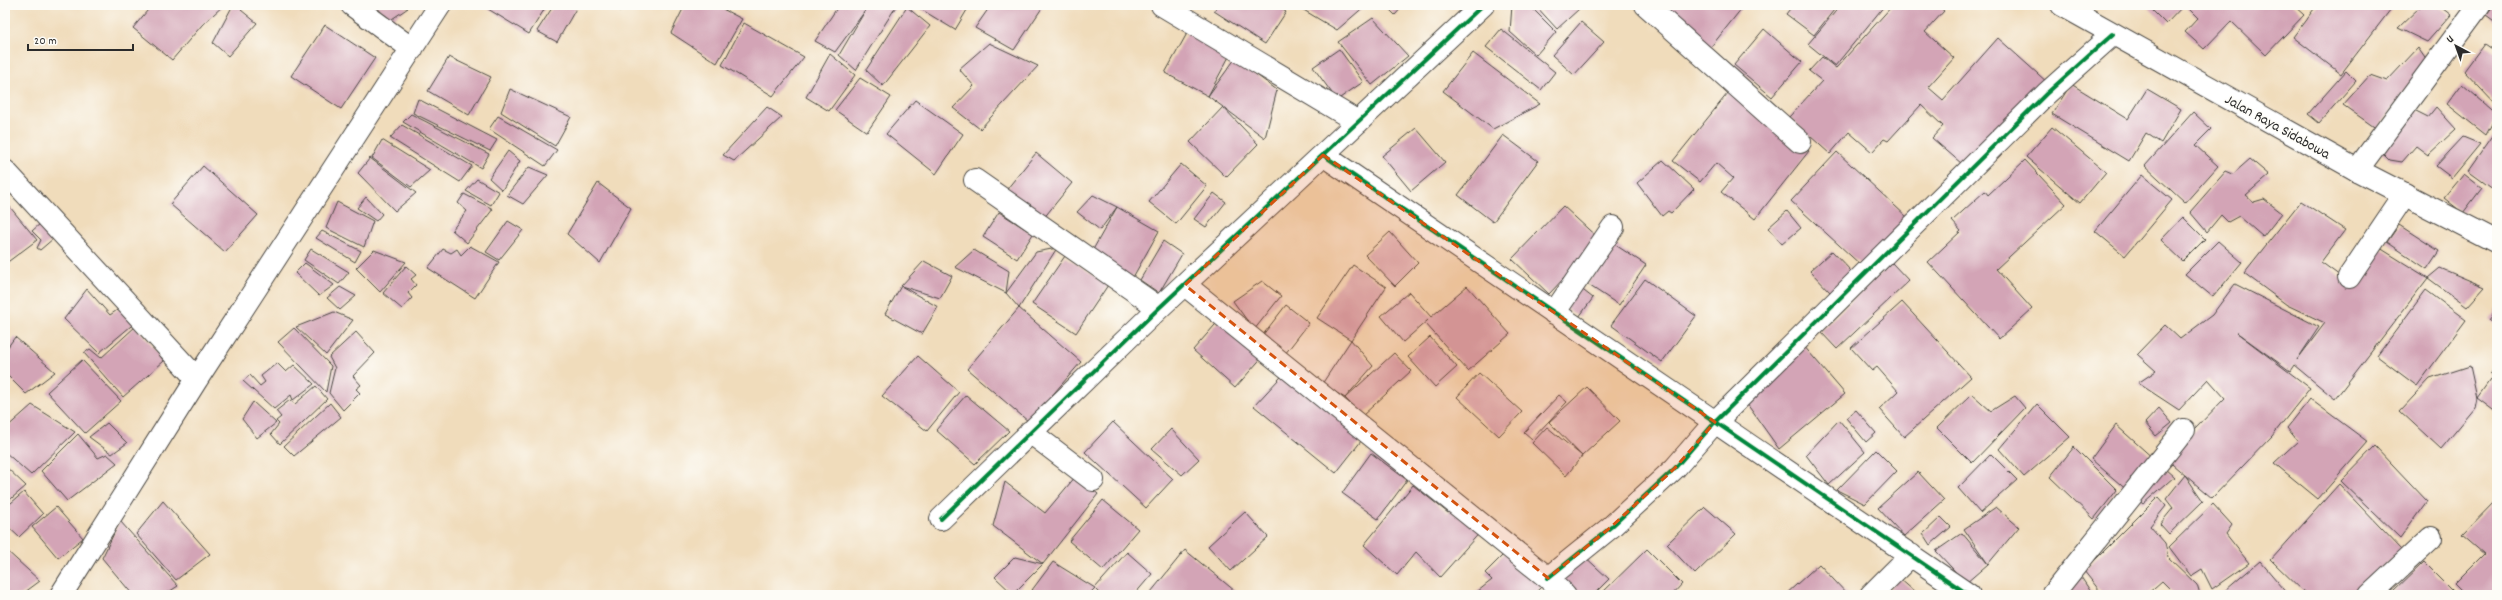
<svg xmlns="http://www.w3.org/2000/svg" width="2502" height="600" font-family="Dekko,sans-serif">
<rect width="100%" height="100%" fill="#fdfcf7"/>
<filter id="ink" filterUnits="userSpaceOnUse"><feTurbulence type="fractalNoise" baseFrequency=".025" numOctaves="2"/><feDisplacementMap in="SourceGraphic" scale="8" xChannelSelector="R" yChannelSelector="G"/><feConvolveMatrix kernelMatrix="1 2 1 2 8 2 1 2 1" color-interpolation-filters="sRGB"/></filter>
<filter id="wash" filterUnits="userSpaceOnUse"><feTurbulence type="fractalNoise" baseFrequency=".012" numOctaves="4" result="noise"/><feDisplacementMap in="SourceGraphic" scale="16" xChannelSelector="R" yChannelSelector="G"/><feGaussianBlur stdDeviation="0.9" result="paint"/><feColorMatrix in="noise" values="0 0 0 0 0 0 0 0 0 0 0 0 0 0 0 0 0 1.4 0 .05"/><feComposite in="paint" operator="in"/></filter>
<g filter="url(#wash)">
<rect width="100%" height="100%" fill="#f0dcbb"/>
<g id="blocks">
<!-- building -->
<path fill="#d3a4b6" d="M152,5H224L202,25L172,60L133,28Z
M233,5H245L241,10L257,23L228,56L213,43Z
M375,5H399L408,8L389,21Z
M491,5H547L529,34L488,9Z
M554,5H578L557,42L537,31Z
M610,5H624L620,11Z
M685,5H715L742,19L717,63L671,33Z
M839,5H863L867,7L868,5H897L856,70L839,55L865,11L835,52L815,41Z
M914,5H970L955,30Z
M991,5H1044L1014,50L975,28Z
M1218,5H1276L1286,12L1265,44L1214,11Z
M1305,5H1366L1337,30L1302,9Z
M1385,5H1404L1395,15Z
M1512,5H1529L1556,32L1536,55L1510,32Z
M1535,5H1576L1579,9L1557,29Z
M1673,5H1738L1742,8L1710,48L1666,14Z
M1793,5H1838L1814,35L1786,14Z
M1841,5H1885L1835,66L1808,44Z
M1893,5H1937L1944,11L1925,32L1954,58L1928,87L1943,100L1998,38L2048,83L1969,170L1932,138L1943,126L1921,105L1888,141L1884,139L1872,152L1849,132L1830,154L1789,117L1822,81L1809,71L1822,57L1836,68Z
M2147,5H2184L2166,24Z
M2185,5H2293L2304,15L2266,55L2231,21L2204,49L2185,32L2198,18Z
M2317,5H2394L2341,74L2293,37Z
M2422,5H2438L2451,15L2427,42L2398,28Z
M2494,5H2497V23L2486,15Z
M907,7L930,26L883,86L866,70Z
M1373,18L1408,56L1372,85L1338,42Z
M1581,22L1604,42L1574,75L1552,55Z
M744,23L804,57L773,96L722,65Z
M325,25L375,58L341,109L291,76Z
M1190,28L1232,51L1208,96L1235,59L1277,90L1265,138L1208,96L1165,73Z
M1501,29L1555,72L1541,90L1486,47Z
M1764,29L1802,62L1772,97L1734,65Z
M989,43L1038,66L980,129L953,108L974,86L959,69Z
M2484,44L2497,53V106L2464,71Z
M2418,48L2427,61L2377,129L2343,105L2370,75L2387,81Z
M1339,49L1363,82L1337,100L1313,67Z
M1473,53L1540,104L1493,129L1443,91Z
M830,54L855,75L829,111L806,97Z
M449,57L491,77L469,115L428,91Z
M2346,71L2356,81L2319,123L2308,114Z
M860,78L891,97L867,132L835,110Z
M2071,84L2128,119L2147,89L2181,109L2161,143L2146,133L2129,161L2052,114Z
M2462,84L2497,114L2486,135L2447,104Z
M1732,88L1809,151L1755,219L1721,192L1733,178L1716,163L1700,182L1673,161Z
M510,89L571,117L555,146L501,112Z
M418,99L497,140L490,151L413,113Z
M915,100L963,134L936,174L886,134Z
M767,107L782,117L734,161L723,155Z
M1223,107L1258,144L1226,177L1190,142Z
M2436,107L2456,129L2428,155L2416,146L2402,162L2390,160L2379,149L2412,109L2428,117Z
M2193,112L2211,129L2195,145L2218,166L2185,203L2145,166Z
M411,114L489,154L481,168L403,122Z
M498,116L557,150L545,166L489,129Z
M402,125L472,166L460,182L390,138Z
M2052,127L2106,172L2080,203L2026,157Z
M1416,128L1445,162L1411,191L1382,156Z
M2497,130V192L2468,171Z
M1503,135L1538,161L1493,222L1458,195Z
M2463,137L2480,144L2452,178L2436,166Z
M382,140L430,170L411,187L372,158Z
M508,151L520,161L502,190L489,178Z
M1837,152L1908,218L1863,267L1791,201Z
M1036,153L1072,183L1043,219L1007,189Z
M370,158L416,193L395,211L358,173Z
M2250,159L2269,175L2246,195L2254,202L2264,199L2282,213L2263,237L2239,216L2228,222L2221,215L2207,232L2190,212L2226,171L2233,174Z
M1663,160L1694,189L1671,213L1668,211L1662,216L1637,183Z
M2025,160L2066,204L1996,269L2032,309L1999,339L1928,262L1961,231L1952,221L1985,191L1988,195Z
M1181,164L1207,186L1176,224L1149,202Z
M203,166L258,215L225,252L170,204Z
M529,167L548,175L523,204L507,195Z
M2464,174L2482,188L2463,213L2444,198Z
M2142,175L2172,200L2125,256L2095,231Z
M477,179L499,192L491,205L466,191Z
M598,183L631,208L600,263L567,234Z
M1214,193L1226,202L1206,227L1194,219Z
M464,194L493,209L467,243L452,230L467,211L458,203Z
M1093,195L1117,207L1100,230L1077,212Z
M366,197L382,214L376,221L357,208Z
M5,201L37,240L5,264Z
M2301,201L2345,230L2321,262L2351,284L2380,248L2428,278L2440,268L2485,287L2467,307L2428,278L2335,399L2294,365L2290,371L2236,332L2310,388L2272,436L2212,498L2166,459L2225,398L2208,379L2179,410L2138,383L2156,371L2137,354L2165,325L2180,339L2212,315L2235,284L2319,327L2297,360L2325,323L2287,305L2244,273Z
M337,202L373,221L364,247L326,228Z
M1563,206L1600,240L1549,294L1512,259Z
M1117,207L1159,231L1132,279L1090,255Z
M1787,211L1801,228L1782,244L1768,228Z
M999,212L1033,234L1017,259L983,237Z
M2183,217L2205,239L2183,261L2161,240Z
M508,221L523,230L499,260L486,252Z
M41,223L54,238L40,250L37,248L41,240L32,231Z
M2399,225L2439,251L2427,269L2387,242Z
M322,231L361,251L355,262L316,238Z
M1390,232L1418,263L1395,286L1365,255Z
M1163,241L1182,254L1159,293L1140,280Z
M2218,241L2242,262L2213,297L2185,274Z
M1614,244L1646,265L1619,305L1587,284Z
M470,246L499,262L475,298L428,268L443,249L451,253L457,249L461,255Z
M1057,248L1019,308L1081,362L1029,422L967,369L1019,308L1006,293L955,267L974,250L1009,271L1006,293L1036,252Z
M311,249L349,272L339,284L304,260Z
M374,250L406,262L380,292L356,268Z
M1832,251L1852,272L1831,293L1810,271Z
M1065,256L1108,285L1076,333L1032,304Z
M924,261L952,276L940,298L901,286Z
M305,263L334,285L319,296L295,273Z
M1892,263L1909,281L1837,349L1820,331Z
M1353,265L1386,287L1351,340L1317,318Z
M406,266L416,275L411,279L416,285L408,293L412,298L402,309L383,293Z
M1645,279L1696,316L1662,362L1611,325Z
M1262,281L1281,296L1254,330L1262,336L1286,305L1309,323L1285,354L1272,346L1235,388L1193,350L1229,309L1254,330L1233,301Z
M1575,284L1593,298L1579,317L1561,304Z
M901,286L938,307L922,334L885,314Z
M1467,286L1510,334L1468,371L1425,323L1428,320L1403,342L1381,316L1409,292L1431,317Z
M340,287L356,296L340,310L327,298Z
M87,289L110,315L120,308L137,321L99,353L64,319Z
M2426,290L2466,320L2417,386L2377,356Z
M1902,302L1971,377L1904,437L1879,409L1898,391L1877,367L1872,371L1851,348Z
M2497,309V326L2489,320Z
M334,312L353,320L326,355L296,327Z
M136,326L164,361L123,397L84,353L90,349L101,358Z
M294,328L331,366L326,392L278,342Z
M356,332L375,353L353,376L361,385L356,389L360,393L343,410L329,393L335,368L329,357Z
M15,337L55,372L26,394L5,373V351Z
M1430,337L1457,367L1435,387L1408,357Z
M1351,340L1373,366L1345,398L1394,353L1411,371L1362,416L1345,398L1322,384Z
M1803,345L1845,394L1779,449L1747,404Z
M918,356L959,392L927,431L882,396Z
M82,360L121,401L85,433L47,392Z
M277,363L286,372L294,365L314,384L293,400L291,395L274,409L243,381L250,375L260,386L265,382L261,376Z
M2497,364V380L2490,375Z
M1291,366L1369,431L1336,473L1254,406Z
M2470,366L2477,398L2475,408L2441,449L2400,411L2430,379Z
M1479,373L1522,412L1499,436L1457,397Z
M2490,380L2497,385V413L2477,398Z
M316,386L327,399L280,444L271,434L279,424L276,421L281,417L276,411L290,400L295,404Z
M1587,387L1620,421L1582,456L1549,422Z
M1972,394L1991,411L2015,396L2025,408L1972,463L1937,428Z
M966,395L1009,431L975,464L936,430Z
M1559,395L1567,402L1532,439L1524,432Z
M2310,399L2368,442L2318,499L2274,463L2298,441L2287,428Z
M253,402L276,423L257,438L242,419Z
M330,403L341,417L294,456L284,446Z
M2037,404L2070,437L2024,477L1999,449Z
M32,405L75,432L31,475L5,452V429Z
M2159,408L2172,423L2156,436L2145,423Z
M1856,410L1876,433L1866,442L1846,418Z
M1839,420L1865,452L1829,485L1806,455Z
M1113,422L1173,479L1146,508L1085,452Z
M107,423L127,443L112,454L89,437Z
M2116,425L2174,477L2143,504L2091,459Z
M1547,427L1582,456L1566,476L1532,443Z
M1171,429L1199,459L1182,475L1152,449Z
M78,434L98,458L107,454L117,463L67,501L41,471Z
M2375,446L2427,501L2400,538L2341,481Z
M2074,447L2117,490L2094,519L2050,477Z
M1876,450L1897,471L1865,504L1837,490Z
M1371,453L1407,480L1378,519L1342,493Z
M1991,454L2017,480L1980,513L1958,488Z
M5,466L26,486L5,504Z
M1918,472L1944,500L1904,536L1878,508Z
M2185,475L2203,501L2169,534L2160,524L2173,508L2166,499Z
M1076,476L1098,494L1043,564L993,526L1005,482L1045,513Z
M2339,484L2402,550L2356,595H2307L2271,560Z
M1413,485L1448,513L1454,506L1483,529L1440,577L1416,552L1397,575L1364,545Z
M24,492L43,514L19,537L5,524V508Z
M2158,497L2166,506L2150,526L2165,543L2168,557L2197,585L2200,595H2176L2162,581L2146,595H2103L2084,571Z
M2497,499V595H2465L2454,584L2484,554L2462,535Z
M1103,500L1138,529L1103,570L1069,541Z
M163,501L210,554L176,580L136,534Z
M2213,504L2232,525L2226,534L2249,563L2212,589L2202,569L2191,576L2169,547Z
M56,507L83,538L58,558L32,527Z
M1705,507L1736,534L1695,574L1667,544Z
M1996,507L2019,527L1988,564L1964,529Z
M1245,512L1268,537L1231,571L1208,546Z
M1941,517L1951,527L1930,545L1923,534Z
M120,521L178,586L164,595H133L102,558Z
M1962,533L1988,564L1966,583L1936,551Z
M1513,545L1548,580L1533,595H1473L1492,580L1485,573Z
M5,549L40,581L21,595H5Z
M1647,549L1682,584L1672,595H1600Z
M1185,550L1235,591L1232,595H1155L1151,592Z
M1127,552L1152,574L1134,595H1102L1095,588L1088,595H1040L1032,590L1053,562L1095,588Z
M1582,554L1609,579L1593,595H1570L1555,578Z
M1015,557L1043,564L1013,594L995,577Z
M2260,561L2289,595H2220Z
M2424,562L2457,595H2394L2392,593Z
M1819,564L1848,595H1785Z
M2081,577L2093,595H2065Z
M1899,578L1915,592L1913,595H1885Z"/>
</g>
</g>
<g filter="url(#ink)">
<use href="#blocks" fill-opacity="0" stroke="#494641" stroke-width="1"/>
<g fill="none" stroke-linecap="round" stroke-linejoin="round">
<defs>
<path id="minor" d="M352,5L412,49
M1162,5L1358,122
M1646,5L1800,142
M1323,155L1969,595
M2357,170L2479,5
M5,171L197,379
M975,180L1159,308
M2349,277L2405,194
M1185,285L1548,578L1565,595
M1554,313L1613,227
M1030,432L1093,480
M941,519L1159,308L1483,5
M1548,578L1611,527L1675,468L1715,422L2046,94L2113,34
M61,595L197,379L440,5
M1871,595L1911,555
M2052,595L2184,430
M2370,595L2431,538"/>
<path id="highway" d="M2062,5L2357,170L2497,242"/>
</defs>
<!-- minor casing -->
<use href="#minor" stroke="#494641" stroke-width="24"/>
<!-- highway casing -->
<use href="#highway" stroke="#494641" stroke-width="24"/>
<!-- minor -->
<use href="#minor" stroke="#fff" stroke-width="22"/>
<!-- highway -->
<use href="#highway" stroke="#fff" stroke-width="22"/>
<defs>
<path id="cycleway" d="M1323,155L1969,595
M941,519L1159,308L1483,5
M1548,578L1611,527L1675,468L1715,422L2046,94L2113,34"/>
</defs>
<!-- cycleway casing -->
<use href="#cycleway" stroke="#fdfcf7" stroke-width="6"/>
<!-- cycleway -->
<use href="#cycleway" stroke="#00873e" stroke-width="4"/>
</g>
</g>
<!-- marked area -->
<path fill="#d5540f" fill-opacity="0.2" stroke="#d5540f" stroke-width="3" stroke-dasharray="8 5" stroke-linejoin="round" d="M1323,155L1715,422L1675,468L1611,527L1548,578L1185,285Z"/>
<g text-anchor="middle" stroke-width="3" stroke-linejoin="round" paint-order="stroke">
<!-- street labels -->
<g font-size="15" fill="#2b2b2b" stroke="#fdfcf7">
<text transform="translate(2278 126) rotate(29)" y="5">Jalan Raya Sidabowa</text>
</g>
</g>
<!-- margin -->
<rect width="2502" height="600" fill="none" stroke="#fdfcf7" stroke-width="20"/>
<!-- north arrow -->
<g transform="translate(2456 46) rotate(319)" stroke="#fdfcf7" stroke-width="3" paint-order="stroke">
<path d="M0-3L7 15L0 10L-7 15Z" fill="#2b2b2b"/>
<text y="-6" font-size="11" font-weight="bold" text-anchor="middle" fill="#2b2b2b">U</text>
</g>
<!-- scale -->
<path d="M28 44v6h105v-6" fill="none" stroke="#2b2b2b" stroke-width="2"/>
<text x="34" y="44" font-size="12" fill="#2b2b2b" stroke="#fdfcf7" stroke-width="3" paint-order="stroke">20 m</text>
</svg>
